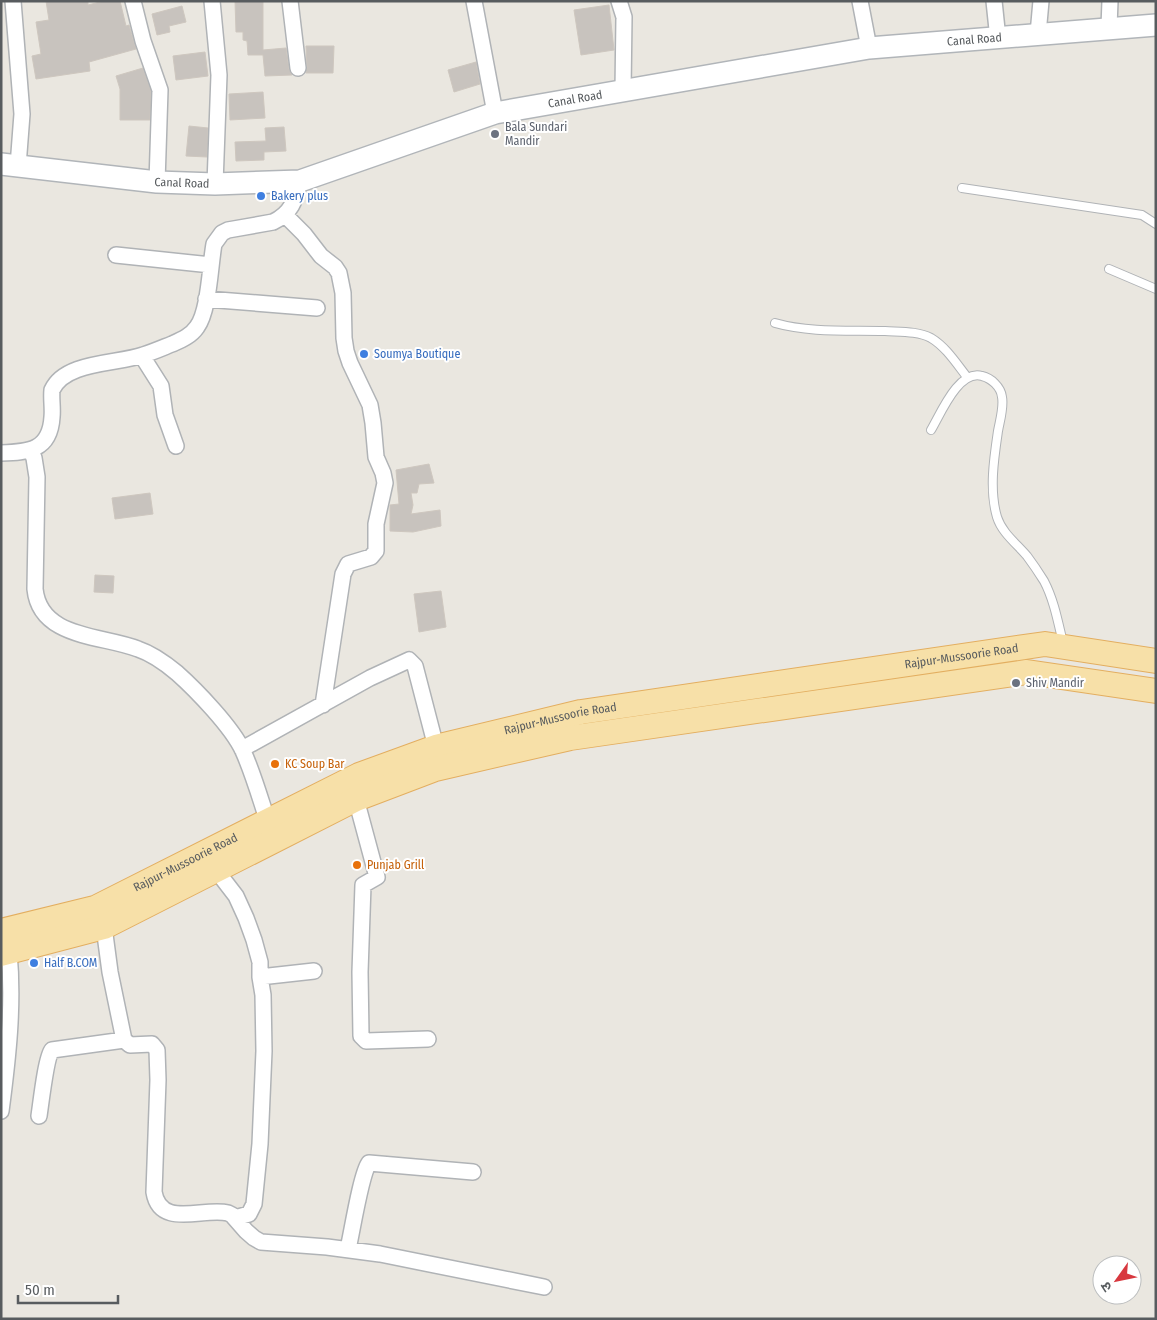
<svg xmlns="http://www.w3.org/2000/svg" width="1157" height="1320" font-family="'Fira Sans Condensed','Noto Sans Devanagari',sans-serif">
<rect width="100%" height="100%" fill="#eae7e0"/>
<!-- building -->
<path fill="#c8c3be" stroke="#cec7bf" d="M46,1H88V5L104,1H120L126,26L129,25L136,49L89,62L90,71L36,79L32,56L41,54L36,22L49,20Z
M235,1H263V50L286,48L289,69L292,75L265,76L263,55H248L247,41L243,40V32H236Z
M609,5L614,50L581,55L574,10Z
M182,6L186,22L169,26L170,32L157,35L152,14Z
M306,46H334L333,73H306L307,67Z
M205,52L208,76L176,80L173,56Z
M476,62L480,84L454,92L448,70Z
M143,68L151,91L150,120H120V89L116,76Z
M263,92L265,118L230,120L229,94Z
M189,126L208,128L207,157L186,156Z
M284,127L286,151L264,152V160L236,161L235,142L266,141L265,128Z
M429,464L434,483L419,484L417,493H411L413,505L411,514L440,510L441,526L413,532L390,531V505L399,504L396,470Z
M150,493L153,514L115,519L112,498Z
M95,575L114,576L113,593L94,592Z
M441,591L446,627L419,632L414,594Z"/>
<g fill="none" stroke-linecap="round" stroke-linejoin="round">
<defs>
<path id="lane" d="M962,188L1142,215L1156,224
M1109,269L1156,289
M775,323C810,333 849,330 885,331C899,332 918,331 931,338C946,347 956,363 967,377
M931,430C941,413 959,369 982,376C991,378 1001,387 1002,397C1004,407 1000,420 998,431C994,458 989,490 997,517C1002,533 1017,544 1027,556C1033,564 1039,573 1044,581C1054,600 1058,622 1063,643"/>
<path id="street" d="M13,1L22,114L18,166
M133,1L143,41L160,90L157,182
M212,1L219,75L215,184
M290,1L298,68
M474,1L495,113
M619,1L624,17L623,90
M860,1L869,48
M994,1L998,39
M1109,27L1110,1
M1038,34L1041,1
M285,215L304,234L321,256L335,267L339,273L343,293L344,338L346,351L350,363L370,405L373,423L376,457L383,473L385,483L376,524V551L371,557L348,564L343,574L323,705
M116,255L211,265
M206,299L317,308
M142,356L161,386L165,415L176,446
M31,451L34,458L37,477L35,589C40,639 103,635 138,649C153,654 165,663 177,673C196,690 232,727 243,751C253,773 260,798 268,822
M1,453C28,452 50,451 52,417C53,408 51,399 52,390C65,361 118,364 143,355C153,352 162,348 172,344C181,340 191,336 197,327C209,311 210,266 214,244L222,233L228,230L273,222C292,213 295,200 300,181
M242,749L370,678L409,660L415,666L436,747
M356,799L377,877L363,885L360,972L361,1036L366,1041L428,1039
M216,870L236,896L246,918L254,940L260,962V977L263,995L264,1051L260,1144L254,1204L249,1214L235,1218
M104,927L110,972L124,1040L130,1045L152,1044L157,1050L158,1080L154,1192C160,1229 203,1207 228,1213L232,1215L246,1231L254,1238L261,1242L327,1247L380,1254L544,1287
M260,977L314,971
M1,1111C8,1058 14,1005 9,952
M39,1116C41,1103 46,1057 52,1050L124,1040
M348,1249C352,1232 361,1174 369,1163L473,1172"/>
<g id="secondary">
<path id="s1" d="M1,164L157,182L215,184L300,181L495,113L869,48L1156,25"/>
</g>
<g id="primary">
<path id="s2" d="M1,931L95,908L359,775L436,747L581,712L1045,644L1156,661"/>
<path d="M1,954L104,927L356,799L435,769L570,738L1027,672L1156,691"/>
</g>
</defs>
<!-- lane casing -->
<use href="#lane" stroke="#b0b3b6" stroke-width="10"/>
<!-- street casing -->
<use href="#street" stroke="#b0b3b6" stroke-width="18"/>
<!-- secondary casing -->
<use href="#secondary" stroke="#b1b5b9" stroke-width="24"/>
<!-- primary casing -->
<use href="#primary" stroke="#e3ae60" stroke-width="26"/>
<!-- lane -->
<use href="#lane" stroke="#fff" stroke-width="8"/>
<!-- street -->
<use href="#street" stroke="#fff" stroke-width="15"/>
<!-- secondary -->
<use href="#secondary" stroke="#fff" stroke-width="21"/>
<!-- primary -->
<use href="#primary" stroke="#f7e0a8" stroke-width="24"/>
</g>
<!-- markers -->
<g fill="#6b7280" stroke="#fff" stroke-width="2">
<circle cx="495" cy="134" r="5"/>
<circle cx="1016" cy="683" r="5"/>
</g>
<g fill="#3f7fe0" stroke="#fff" stroke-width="2">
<circle cx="261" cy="196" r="5"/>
<circle cx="364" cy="354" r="5"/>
<circle cx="34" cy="963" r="5"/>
</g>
<g fill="#e8710a" stroke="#fff" stroke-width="2">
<circle cx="275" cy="764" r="5"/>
<circle cx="357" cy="865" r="5"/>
</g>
<g text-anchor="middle" stroke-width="4" stroke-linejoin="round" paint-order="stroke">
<!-- street labels -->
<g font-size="12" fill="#585c5f" stroke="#fff">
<text dy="4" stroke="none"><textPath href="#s1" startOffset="992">Canal Road</textPath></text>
<text dy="4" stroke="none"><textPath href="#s1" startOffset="588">Canal Road</textPath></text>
<text dy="4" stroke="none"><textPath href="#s1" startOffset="182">Canal Road</textPath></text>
<text dy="4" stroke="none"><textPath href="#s2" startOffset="1008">Rajpur-Mussoorie Road</textPath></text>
<text dy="4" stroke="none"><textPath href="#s2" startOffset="602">Rajpur-Mussoorie Road</textPath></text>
<text dy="4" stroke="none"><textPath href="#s2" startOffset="198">Rajpur-Mussoorie Road</textPath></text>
</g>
<!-- worship labels -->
<g font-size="12" fill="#5b616d" stroke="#fff" text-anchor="start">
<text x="505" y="131">Bala Sundari<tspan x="505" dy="14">Mandir</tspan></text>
<text x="1026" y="687">Shiv Mandir</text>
</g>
<!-- shop labels -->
<g font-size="12" fill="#366cbe" stroke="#fff" text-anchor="start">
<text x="271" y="200">Bakery plus</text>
<text x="374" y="358">Soumya Boutique</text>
<text x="44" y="967">Half B.COM</text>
</g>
<!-- food labels -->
<g font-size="12" fill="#c56008" stroke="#fff" text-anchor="start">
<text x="285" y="768">KC Soup Bar</text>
<text x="367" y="869">Punjab Grill</text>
</g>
</g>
<!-- border -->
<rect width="1157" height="1320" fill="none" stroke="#585c5f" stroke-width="5"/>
<!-- north arrow -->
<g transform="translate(1117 1280) rotate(237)"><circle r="24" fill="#ffffff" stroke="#bcbebf"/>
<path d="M0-4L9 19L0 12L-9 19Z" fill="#d8383f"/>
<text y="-8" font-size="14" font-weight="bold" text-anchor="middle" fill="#585c5f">उ</text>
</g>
<!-- scale -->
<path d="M18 1295v8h100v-8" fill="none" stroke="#585c5f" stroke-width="2.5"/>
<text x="25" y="1295" font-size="15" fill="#585c5f" stroke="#ffffff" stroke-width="4" paint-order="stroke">50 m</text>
</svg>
